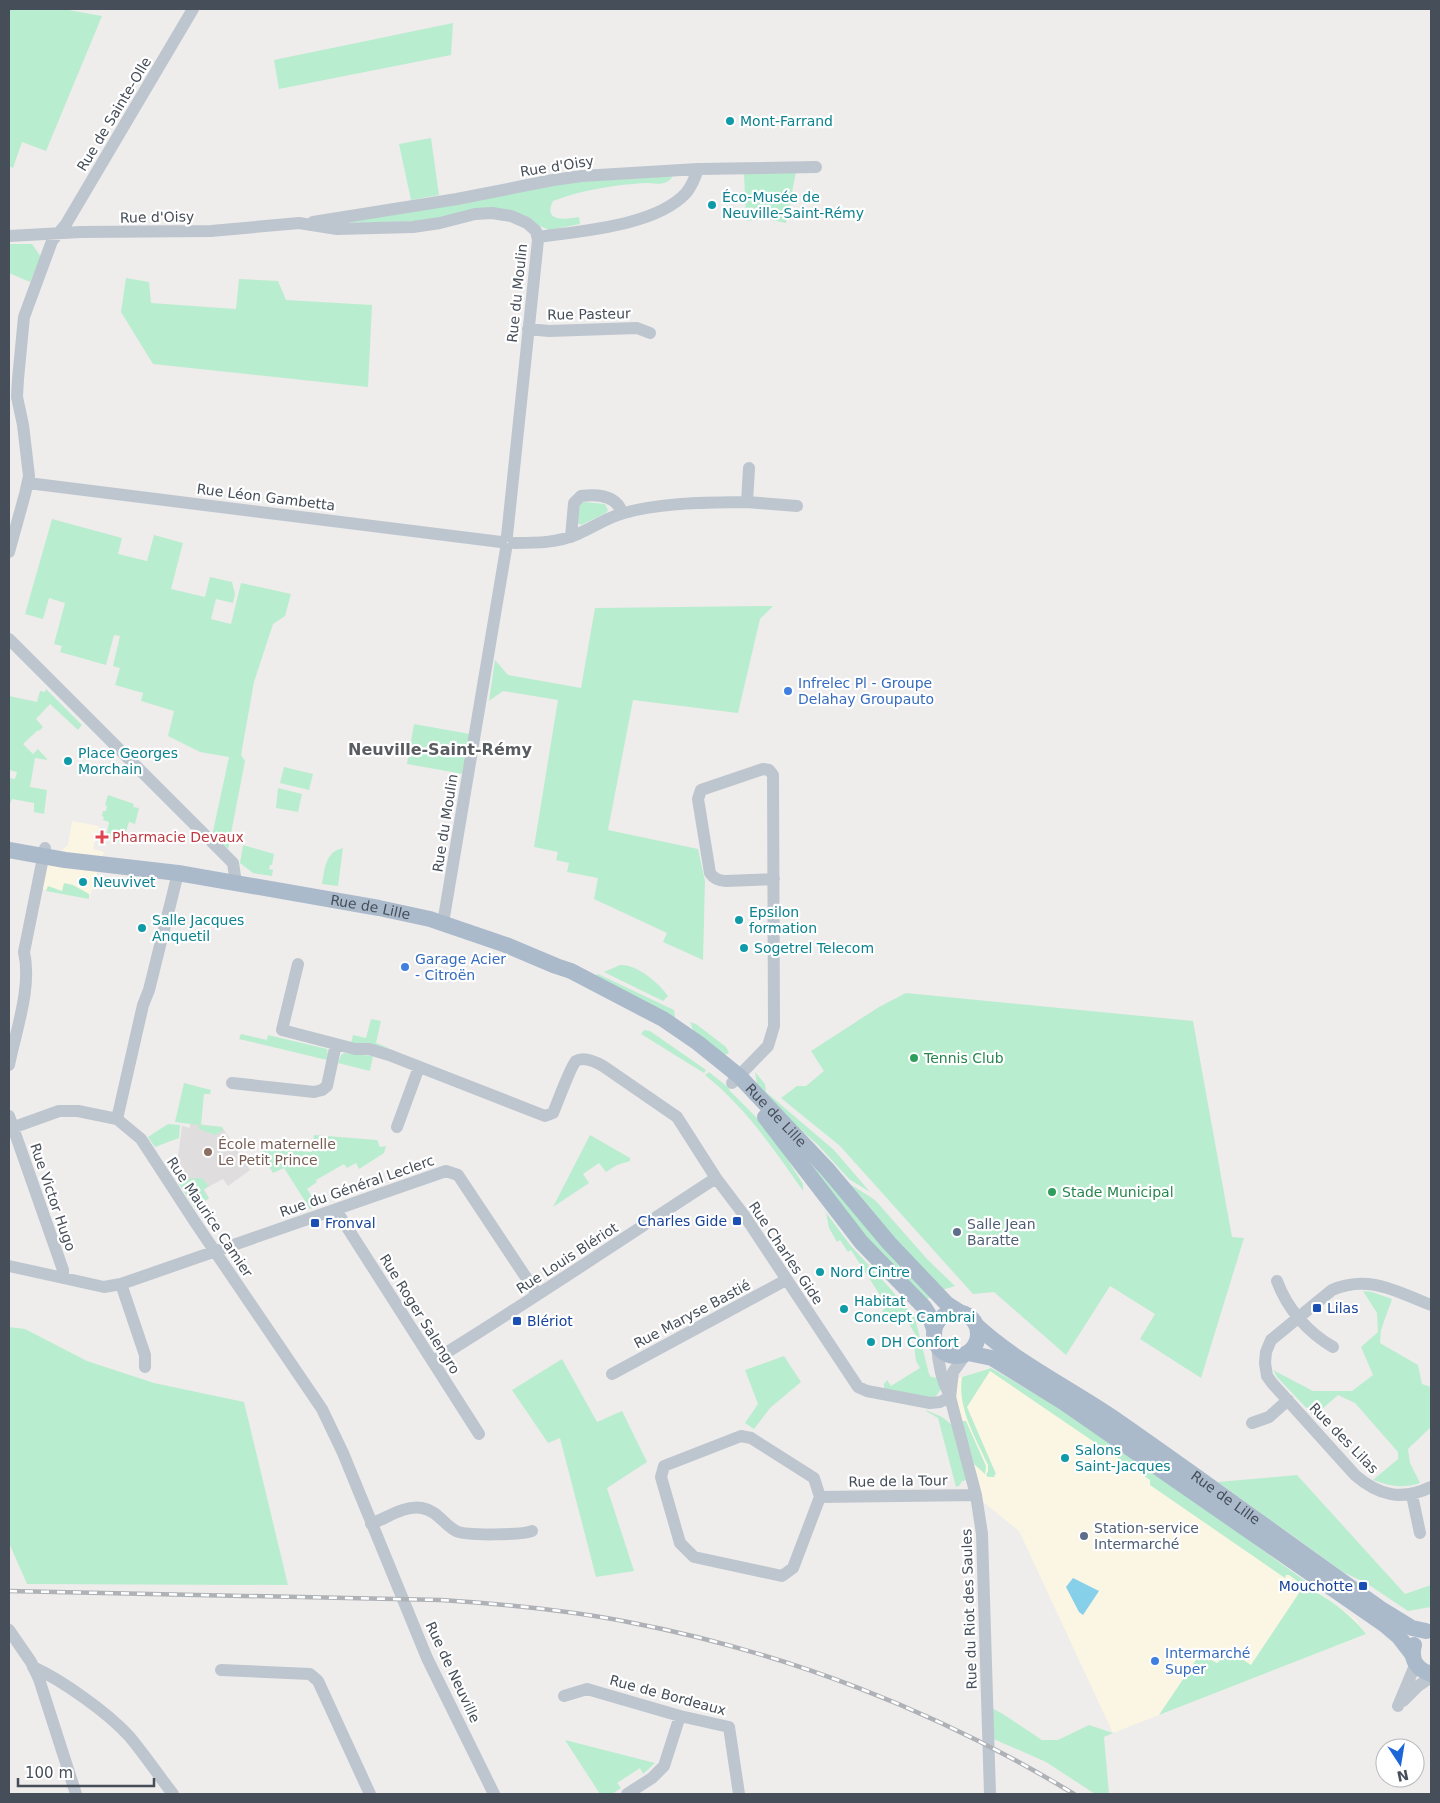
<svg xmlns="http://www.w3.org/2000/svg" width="1440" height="1803" font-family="'DejaVu Sans',sans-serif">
<rect width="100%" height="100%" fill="#efecec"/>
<!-- commercial -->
<path fill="#fbf5e3" d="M72,821L99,826L93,849L104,852L89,899L40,889L46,863L68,845Z
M989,1368L1250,1541L1356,1620L1366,1634L1113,1733L1019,1531L983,1502L958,1408L955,1378L962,1377Z"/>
<!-- education -->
<path fill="#e0ddde" d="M190,1123L222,1127L250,1170L228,1186L223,1179L204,1189L209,1198L201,1204L204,1208H195L177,1181L179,1173L176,1172L182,1126L190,1128Z"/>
<!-- green -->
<path fill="#b9edcf" d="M9,9H63L102,16L46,151L22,142L13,168L9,166Z
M453,23L451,55L279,89L274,60Z
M431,138L439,195L411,200L399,144Z
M796,172L786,223L767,219L746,221L744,174Z
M673,176C666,187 655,183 644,183C614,185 581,190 553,201C542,223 567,219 579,217L580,224L549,230L517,216L437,221L332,223L558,183Z
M9,244H32L41,257L30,282L9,273Z
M126,278L149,282L151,303L236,309L239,279L278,281L286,300L372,305L368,387L153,364L121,312Z
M584,502L605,504L608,510L606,513L581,525L578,523L580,505Z
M52,519L122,538L118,554L147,561L154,535L183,543L171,589L205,597L210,577L232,582L235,594L233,603L216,599L211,619L231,624L241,583L291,594L285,616L273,624L254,682L241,755L245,761L228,849L212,836L229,757L200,752L168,736L174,711L141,701L143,693L115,685L120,668L113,666L120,636L114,635L106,665L60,652L62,646L54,644L65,603L49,598L43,619L25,614Z
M773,606L760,619L738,713L633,700L608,830L698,849L705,881L703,960L663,942L667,933L594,899L598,878L567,872L569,863L556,860L558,852L534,847L558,700L503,691L489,701L495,660L508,675L581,688L595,608Z
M46,689L82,725L78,730L50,704L36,719L43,727L39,731L38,730L23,744L33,754L38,749L47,759V760L35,758L30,787L47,790L44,814L34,812V803L12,799L9,807V778L15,779L17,772L9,770V696L37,702L40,691L45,692Z
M414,724L470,734L463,774L407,764Z
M284,767L313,774L309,790L280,783Z
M278,788L302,794L298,812L276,808Z
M108,795L134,804L133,807L139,808L135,824L129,822L123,841L106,839L109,822L103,820L104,817L102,816L103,811H106L107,806L105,805Z
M243,845L274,854L272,865H270L269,869L273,870L272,876L253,873L240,863Z
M343,848L338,886L322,884C325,868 325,852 343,848Z
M64,883L73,885L89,894V899L46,891L48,886L62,891Z
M620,965C637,964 659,983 668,996L663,1001L604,972Z
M598,974L674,1010L675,1017L673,1018L594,976Z
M906,993L1193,1021L1232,1237L1244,1238L1201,1378L1140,1339L1155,1314L1110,1286L1066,1355L994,1292L973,1294L840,1146L781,1098L797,1086H806L824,1071L811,1051L879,1007Z
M371,1019L381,1021L376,1043L389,1048L351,1043L353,1035L366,1038Z
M690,1022L696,1024L726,1047L729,1053L724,1055L695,1035Z
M644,1030L650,1031L706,1070L704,1073L641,1034Z
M241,1034L267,1040L268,1035L327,1049L328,1054L327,1060L239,1039Z
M344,1053L373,1056L370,1071L338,1063L341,1055Z
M709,1072L729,1088L730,1091L756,1117L776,1141L803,1184V1191C774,1149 745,1107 705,1075Z
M755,1072L765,1084L766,1092L834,1150L870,1192L849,1179L818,1145L788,1118L757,1084Z
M184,1083L211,1090L210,1094H204L201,1125L222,1127L223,1130L215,1135L199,1129V1125L175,1122Z
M168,1124L180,1125L179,1138L155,1147L148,1137Z
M314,1135L377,1140L380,1147L386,1146L384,1153L359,1169L356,1163L347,1168L344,1164L316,1180L317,1182L307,1189L318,1206L310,1209L284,1168L273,1173L260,1153L263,1148L312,1152Z
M590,1135L630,1158V1161L617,1165L606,1172L599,1163L583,1174L589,1183L553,1207Z
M804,1148L934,1294L924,1302L907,1287L811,1171Z
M199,1178L203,1179L209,1186L203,1190L209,1198L201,1204L204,1208H195L177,1181V1180Z
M850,1184L875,1200L928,1260L955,1286L939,1291Z
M812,1194L851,1246L888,1286L915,1318L929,1374L931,1377L939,1378L941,1389L937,1395L932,1398L886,1390L884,1388V1384L887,1380L891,1386L920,1368L916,1361L914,1346L920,1342L906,1319L900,1323L882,1311L887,1306L851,1250L848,1252L840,1240L837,1242L829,1228L826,1213Z
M1363,1291L1372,1292L1392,1299L1381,1330L1380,1343L1418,1365L1422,1384L1431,1387V1427L1408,1449L1410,1463L1420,1483C1403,1489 1389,1486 1373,1480L1398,1459V1452L1355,1403L1338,1395L1314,1416L1277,1377L1273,1370L1313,1391H1352L1373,1375L1361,1347L1378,1332L1377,1313Z
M9,1327L25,1329L87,1361L154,1383L244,1402L288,1585L27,1584L9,1543L10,1468L9,1467Z
M784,1356L801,1382L770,1408L754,1429L745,1423L758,1404L745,1370Z
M562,1359L597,1422L622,1411L647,1462L607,1488L634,1571L596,1577L560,1438L548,1443L512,1390Z
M991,1368L1054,1405L1250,1541L1312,1586L1303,1585L1289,1575H1286L1285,1578L1150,1485V1480L990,1371L967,1407L996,1474L994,1475L995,1477H988L986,1475L988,1471V1465C976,1438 957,1408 962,1377Z
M926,1410L942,1417L952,1425L967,1480L962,1481L959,1486L956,1487L938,1418L926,1411Z
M961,1421H966L986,1466L985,1474L974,1464Z
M1297,1475L1405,1594L1431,1585V1607L1408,1611L1366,1583L1343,1572L1218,1482Z
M1303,1587C1321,1591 1355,1618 1366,1634L1159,1715L1200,1654L1217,1663L1227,1654L1232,1657L1234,1654L1251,1665Z
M988,1706L1003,1714L1042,1740H1058L1089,1725L1113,1733L1104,1737L1109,1794H1095L1046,1762L989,1737Z
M565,1740L655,1763L643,1774L640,1768L617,1783L621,1788L612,1794H600Z"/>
<!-- water -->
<path fill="#87d0e9" d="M1073,1578L1099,1591L1083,1615L1079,1612L1066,1587Z"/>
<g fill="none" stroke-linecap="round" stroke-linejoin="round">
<!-- minor -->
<path stroke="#bdc6ce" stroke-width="12" d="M313,222L457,199L553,180L582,176L698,169L816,167
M9,236L81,232L211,231L299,223L337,229L413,227L440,223L475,214L492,213L511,216L527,223L536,231L538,240L507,536
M538,237C580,231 656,226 686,193C692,186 695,178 698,169
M528,329L549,331L637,328L650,333
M28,483L501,542
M747,502L797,506
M571,537L574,503L581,496C598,494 617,495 622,513
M514,543C537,543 557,543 578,534C594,527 608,517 624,513C663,502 706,503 747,502L749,468
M9,552L25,494L29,476L23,425L17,397L18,379L24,317L52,241L66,224L193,9
M9,639L233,863L236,883
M443,923L506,549
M298,964L282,1030L355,1049H369L389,1055L545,1116L553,1113C557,1104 571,1065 576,1061C584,1056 596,1062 603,1066L677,1117L716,1178L744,1215L858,1387L867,1391L930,1403L940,1402L950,1397
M9,1065C16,1030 32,987 24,952L45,848
M232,1083L314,1092L322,1090L327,1086L336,1044
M732,1083L768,1046L774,1026L773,775L769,770L763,769L701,790L698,799L710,873C714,879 719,881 726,881L774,879
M9,1116L63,1270V1277
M117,1119L143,1005L149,990L178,873
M397,1127L419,1067
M9,1129L59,1111H78L117,1119L141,1139L195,1222L322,1409L343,1453L427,1658L494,1794
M336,1210L479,1434
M9,1266L104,1287L121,1284L446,1171L458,1175L537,1294
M1277,1281C1287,1308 1307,1332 1333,1347
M121,1284L145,1355V1367
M1431,1305C1397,1292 1369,1274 1332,1290L1271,1340L1266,1352L1265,1363L1267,1376L1272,1383L1355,1475C1379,1496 1402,1501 1431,1487
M937,1345C938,1362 941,1379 949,1394
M966,1354L953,1372L950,1397L976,1495L982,1534L990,1794
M433,1361C529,1302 622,1239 716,1178
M612,1374L786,1280
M1252,1423L1269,1417L1288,1400
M741,1436L751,1438L814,1478L820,1497L793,1568L782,1576L694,1557L680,1543L661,1477L664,1466Z
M1412,1495L1420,1533
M820,1497L976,1495
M371,1524C387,1518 404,1505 422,1508C438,1511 443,1524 456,1531C466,1536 522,1535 532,1531
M9,1630L31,1662L39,1679L76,1794
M33,1667C62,1680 108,1713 129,1736C145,1755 158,1775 173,1794
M221,1670L310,1674L318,1681L370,1794
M564,1696L587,1689L680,1716L729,1727L739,1794
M1403,1701L1418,1686L1431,1677
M1398,1706L1416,1663
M627,1794L652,1778L664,1766L680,1716"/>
<!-- major -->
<g stroke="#abbacb" stroke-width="16">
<path id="s1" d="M9,850L65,860L178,873L379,908L430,919L506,945L556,966L571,971L663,1019L698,1043L739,1076L827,1169L889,1243L947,1304L958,1311"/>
<path d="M765,1117L861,1242L924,1307L929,1315L934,1329"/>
<circle cx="956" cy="1334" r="22"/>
<path id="s2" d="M978,1327C1020,1365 1073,1390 1119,1422C1207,1483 1293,1547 1381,1609L1412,1628L1426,1631"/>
<path d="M968,1353L992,1358L1063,1402L1385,1625L1399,1637L1413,1655"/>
<path d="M1414,1645C1410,1659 1417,1670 1431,1674"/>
</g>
<defs>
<path id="rail" d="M9,1591L441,1600C503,1604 567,1610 628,1622C785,1652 938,1711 1074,1794"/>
</defs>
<!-- rail casing -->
<use href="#rail" stroke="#aeb1b6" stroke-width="4.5"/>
<!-- rail -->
<use href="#rail" stroke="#fff" stroke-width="2.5" stroke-dasharray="8" stroke-linecap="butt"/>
</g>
<!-- markers -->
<g fill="#0f9aa8" stroke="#fff" stroke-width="2">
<circle cx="730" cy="121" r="5"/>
<circle cx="712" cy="205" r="5"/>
<circle cx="68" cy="761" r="5"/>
<circle cx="83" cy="882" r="5"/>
<circle cx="739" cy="920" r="5"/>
<circle cx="142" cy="928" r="5"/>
<circle cx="744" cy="948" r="5"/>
<circle cx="820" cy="1272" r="5"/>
<circle cx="844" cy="1309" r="5"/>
<circle cx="871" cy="1342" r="5"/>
<circle cx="1065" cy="1458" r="5"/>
</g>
<g fill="#3f7fe0" stroke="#fff" stroke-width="2">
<circle cx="788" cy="691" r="5"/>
<circle cx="405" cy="967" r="5"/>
<circle cx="1155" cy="1661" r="5"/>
</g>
<path fill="#e0444e" stroke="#fff" stroke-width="2" d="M99.5 829.5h5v5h5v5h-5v5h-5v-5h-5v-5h5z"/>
<g fill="#2e9e5b" stroke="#fff" stroke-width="2">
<circle cx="914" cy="1058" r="5"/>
<circle cx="1052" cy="1192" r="5"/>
</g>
<circle fill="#8d6e63" stroke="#fff" stroke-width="2" cx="208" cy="1152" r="5"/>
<g fill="#1a4fb4" stroke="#fff" stroke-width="2">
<rect x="732" y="1216" width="10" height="10" rx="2.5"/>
<rect x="310" y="1218" width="10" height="10" rx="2.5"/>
<rect x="1312" y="1303" width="10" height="10" rx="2.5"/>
<rect x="512" y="1316" width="10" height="10" rx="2.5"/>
<rect x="1358" y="1581" width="10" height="10" rx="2.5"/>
</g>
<g fill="#5c6f8a" stroke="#fff" stroke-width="2">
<circle cx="957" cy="1232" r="5"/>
<circle cx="1084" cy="1536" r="5"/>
</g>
<g text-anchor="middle" stroke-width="4.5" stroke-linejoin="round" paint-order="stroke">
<!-- street labels -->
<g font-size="14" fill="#454e59" stroke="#fff">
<text transform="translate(114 114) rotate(-59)" y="5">Rue de Sainte-Olle</text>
<text transform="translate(557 166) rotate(-9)" y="5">Rue d'Oisy</text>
<text transform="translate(157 217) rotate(-1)" y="5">Rue d'Oisy</text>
<text transform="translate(517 293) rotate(-84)" y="5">Rue du Moulin</text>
<text transform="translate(589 314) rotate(-1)" y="5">Rue Pasteur</text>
<text transform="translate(266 497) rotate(7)" y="5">Rue Léon Gambetta</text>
<text transform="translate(445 823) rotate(-81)" y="5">Rue du Moulin</text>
<text dy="5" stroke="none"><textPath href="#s1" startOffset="366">Rue de Lille</textPath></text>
<text dy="5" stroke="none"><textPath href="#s1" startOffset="830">Rue de Lille</textPath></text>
<text transform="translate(357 1186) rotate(-19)" y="5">Rue du Général Leclerc</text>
<text transform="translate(53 1197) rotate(71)" y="5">Rue Victor Hugo</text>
<text transform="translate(210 1217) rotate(56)" y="5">Rue Maurice Camier</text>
<text transform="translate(786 1253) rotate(56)" y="5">Rue Charles Gide</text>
<text transform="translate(567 1258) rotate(-33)" y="5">Rue Louis Blériot</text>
<text transform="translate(420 1314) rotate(58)" y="5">Rue Roger Salengro</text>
<text transform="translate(692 1314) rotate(-28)" y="5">Rue Maryse Bastié</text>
<text transform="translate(1344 1438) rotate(46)" y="5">Rue des Lilas</text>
<text transform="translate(898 1481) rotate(-1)" y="5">Rue de la Tour</text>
<text dy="5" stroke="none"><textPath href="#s2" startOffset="301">Rue de Lille</textPath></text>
<text transform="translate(969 1609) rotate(-92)" y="5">Rue du Riot des Saules</text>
<text transform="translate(453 1672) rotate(65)" y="5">Rue de Neuville</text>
<text transform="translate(668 1695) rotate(15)" y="5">Rue de Bordeaux</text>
</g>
<!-- culture labels -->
<g font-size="14" fill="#0d838f" stroke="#fff" text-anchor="start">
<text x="740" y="126">Mont-Farrand</text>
<text x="722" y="202">Éco-Musée de<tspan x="722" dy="16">Neuville-Saint-Rémy</tspan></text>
<text x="78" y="758">Place Georges<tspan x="78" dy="16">Morchain</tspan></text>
<text x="93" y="887">Neuvivet</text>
<text x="749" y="917">Epsilon<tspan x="749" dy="16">formation</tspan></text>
<text x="152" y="925">Salle Jacques<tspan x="152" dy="16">Anquetil</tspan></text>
<text x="754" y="953">Sogetrel Telecom</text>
<text x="830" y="1277">Nord Cintre</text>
<text x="854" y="1306">Habitat<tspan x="854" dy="16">Concept Cambrai</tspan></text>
<text x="881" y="1347">DH Confort</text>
<text x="1075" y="1455">Salons<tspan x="1075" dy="16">Saint-Jacques</tspan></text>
</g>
<!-- shop labels -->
<g font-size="14" fill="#366cbe" stroke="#fff" text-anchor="start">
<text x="798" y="688">Infrelec Pl - Groupe<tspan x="798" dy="16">Delahay Groupauto</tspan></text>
<text x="415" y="964">Garage Acier<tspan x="415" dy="16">- Citroën</tspan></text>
<text x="1165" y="1658">Intermarché<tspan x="1165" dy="16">Super</tspan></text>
</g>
<!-- health labels -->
<g font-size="14" fill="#be3a42" stroke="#fff" text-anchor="start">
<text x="112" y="842">Pharmacie Devaux</text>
</g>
<!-- leisure labels -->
<g font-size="14" fill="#27864d" stroke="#fff" text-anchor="start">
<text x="924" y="1063">Tennis Club</text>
<text x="1062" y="1197">Stade Municipal</text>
</g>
<!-- education labels -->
<g font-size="14" fill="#785e54" stroke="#fff" text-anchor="start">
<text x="218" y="1149">École maternelle<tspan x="218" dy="16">Le Petit Prince</tspan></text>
</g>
<!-- transit labels -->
<g font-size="14" fill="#164399" stroke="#fff" text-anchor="start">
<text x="727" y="1226" text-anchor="end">Charles Gide</text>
<text x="325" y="1228">Fronval</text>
<text x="1327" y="1313">Lilas</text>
<text x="527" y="1326">Blériot</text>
<text x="1353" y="1591" text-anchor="end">Mouchotte</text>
</g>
<!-- service labels -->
<g font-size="14" fill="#4e5e75" stroke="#fff" text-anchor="start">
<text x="967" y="1229">Salle Jean<tspan x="967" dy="16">Baratte</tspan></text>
<text x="1094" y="1533">Station-service<tspan x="1094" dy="16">Intermarché</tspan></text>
</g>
<!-- quarter labels -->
<g font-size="16" font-weight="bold" fill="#595c61" stroke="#fff">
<text x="440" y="755">Neuville-Saint-Rémy</text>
</g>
</g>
<!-- border -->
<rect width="1440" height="1803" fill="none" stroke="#454e59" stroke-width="20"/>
<!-- north arrow -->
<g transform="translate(1400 1763) rotate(168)"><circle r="24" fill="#ffffff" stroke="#b5b8bd"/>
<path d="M0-4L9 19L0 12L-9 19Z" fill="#1c66d8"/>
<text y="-8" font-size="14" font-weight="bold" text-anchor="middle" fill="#454e59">N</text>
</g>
<!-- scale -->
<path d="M18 1778v8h136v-8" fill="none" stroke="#454e59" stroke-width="2.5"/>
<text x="25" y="1778" font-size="15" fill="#454e59" stroke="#ffffff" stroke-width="4" paint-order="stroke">100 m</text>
</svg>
